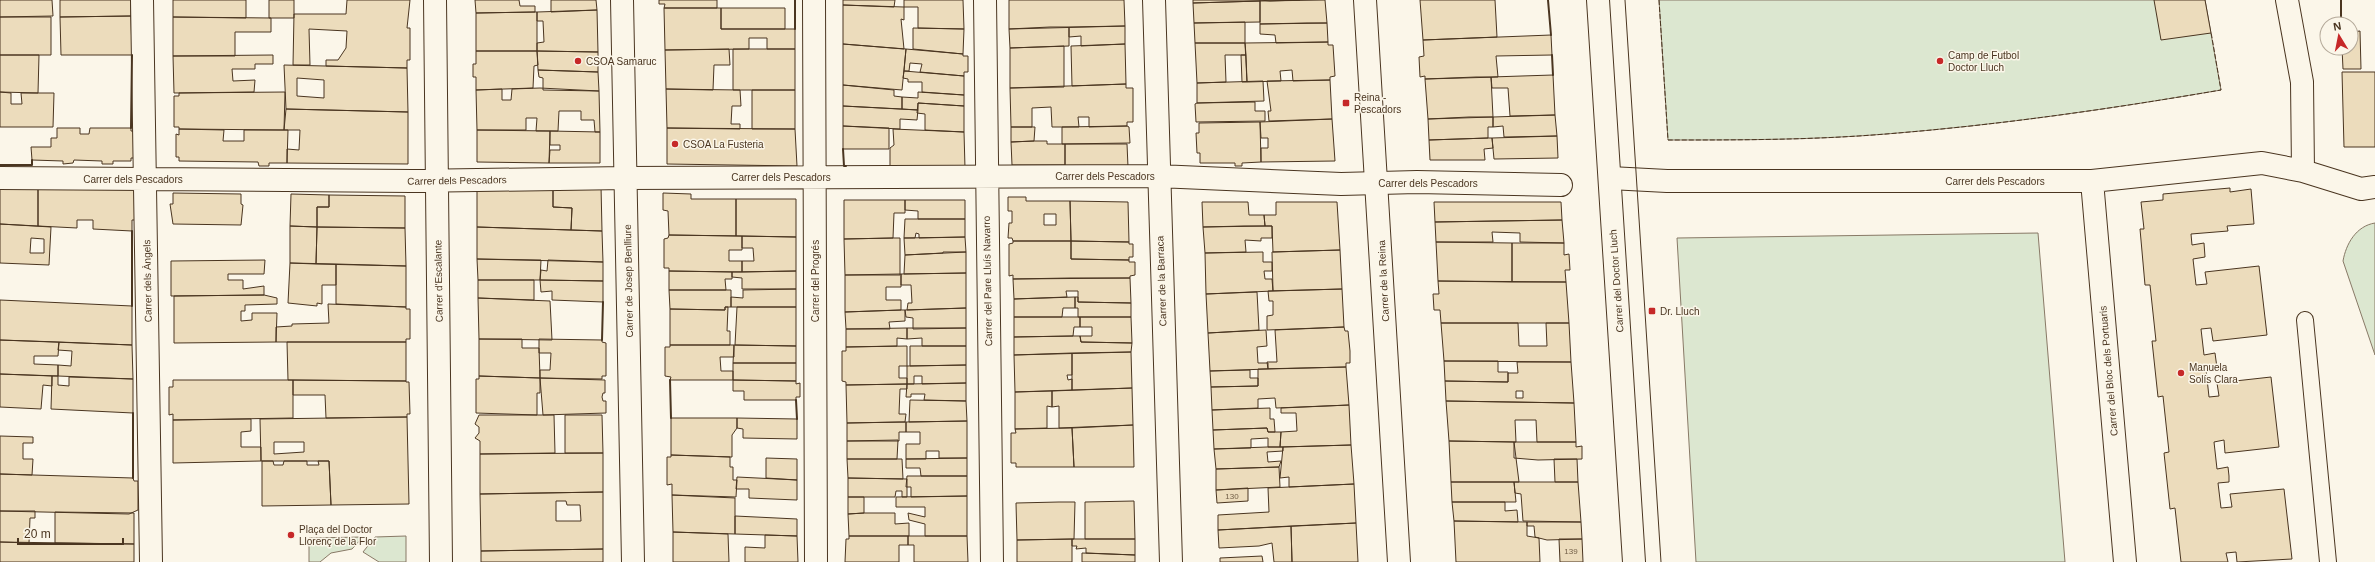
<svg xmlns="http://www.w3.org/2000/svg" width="2375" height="562" font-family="Helvetica,sans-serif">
<rect width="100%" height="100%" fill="#fbf6e9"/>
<!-- green -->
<path fill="#dce7d0" stroke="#887966" d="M1659,0H2205L2221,90C2110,109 1999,125 1886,134C1813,140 1741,140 1668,140Z
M2375,223V355L2343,261C2346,244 2356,226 2375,223Z
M2038,233L2065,562H1696L1677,238Z
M406,536V562H379L363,552L375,537Z
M363,537L352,549L331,553L320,562H309V538Z"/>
<!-- building -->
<path fill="#ecdcbc" stroke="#4a3520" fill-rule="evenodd" d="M0,0H52L53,16L0,17Z
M60,0H131V16L60,17Z
M173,0H246V18L173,17Z
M269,0H294V18H269Z
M347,0H410L407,28H410V60H407V68L326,66V60H338L346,48L347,31L309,29L310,65H293L294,14H346Z
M475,0H519L520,6H535V12L476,13Z
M551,0H596L597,10L551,12Z
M659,0H717V8H664L665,4H659Z
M843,0H895L894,7L843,5Z
M904,0H963L964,29L918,28V7H904Z
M1009,0H1124L1125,26L1009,29Z
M1193,0H1260V1L1193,3Z
M1260,0H1300L1270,1Z
M1325,0L1327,23L1260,24V1Z
M1420,0H1495L1497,37L1423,40Z
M2154,0H2205L2211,33L2161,40Z
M1260,1V22L1194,23L1193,3Z
M843,5L904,7V20L901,19L904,49L843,44Z
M664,8H721V29H795V49H767V38H749V49L665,50Z
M721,8H785V29H721Z
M597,10L598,52L537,51V43L544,42L543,21H537V12Z
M535,12H537V51H476V13Z
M131,16L132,55H61L60,17Z
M0,17H51V55H0Z
M173,17L271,18V32H235V56H173Z
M1245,22V43H1195L1194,23Z
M1307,23H1327L1328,42L1276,43L1275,35L1260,34V24Z
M1125,26V44L1081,46V36L1069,37V27Z
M1050,27H1069V46L1010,48L1009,29Z
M913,28L964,29L963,54L913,49Z
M2360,31L2361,69H2343L2342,48H2351V32Z
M1551,35L1552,55L1496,56L1498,77L1425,79V76L1420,77L1419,57L1424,56L1423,40Z
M1328,42V45H1333L1335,76L1330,77V80L1293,81L1292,70L1280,71L1281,81L1247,82L1245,43Z
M1195,43H1245L1246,55H1225L1226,82L1197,83Z
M843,44L906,49L902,90L843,85Z
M1125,44L1126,84L1072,86L1071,46Z
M1064,46V87L1010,88V48Z
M729,49L730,65H714L713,90L666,89L665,50Z
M733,49H795V90H733Z
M906,49L963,54V56H968V72H964V76L920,72L922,64L910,63L909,71H904Z
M476,51H537L538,65L534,66L533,88L476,90V77H473V64H476Z
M537,51L598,52V72L538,70Z
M0,55H39L38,93L0,92Z
M273,55V64H255V69H232L233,81L255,80L254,92L174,93L173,56Z
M1241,55H1246L1247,82H1242Z
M284,65L407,68L408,112L286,109ZM297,78L324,80V98L297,96Z
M538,70L598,72L599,91L543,90V78L539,77Z
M904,71L964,76V95L922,92V82H908V79L903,78Z
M2342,72H2375V147H2344Z
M1553,75L1555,115L1510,116L1508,88H1492L1491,77Z
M1476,77H1491L1493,117L1428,119L1425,79Z
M1330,80L1332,119L1269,121L1268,111H1271L1267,81Z
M1263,81L1264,101L1197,103V83Z
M1126,84V88H1133V122H1127V126L1089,127V117H1078L1079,127H1052L1051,107L1032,108V127H1011L1010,88Z
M843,85L894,90V96L902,97V109L843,106Z
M540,88L599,91L600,132H595L594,120H581V111H559L558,131H536L537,118H526V130H477L476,90L502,89V100H511L512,89Z
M666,89L740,90L741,106H732L731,124H740V129L667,128Z
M752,90H795V129H752Z
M0,92L11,93V104H22L21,93H54L53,127H0Z
M285,92L284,130L179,129V127H174V96H179V93Z
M918,92L964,95V106L918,103V110L902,109V97L918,98Z
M1255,102V111H1265V121L1196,122L1195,104L1197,103Z
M918,103L964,106V132L925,130V114L917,113Z
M843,106L918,110L917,120L900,119V129L843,126Z
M286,109L408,112V164L287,163V149L299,150L300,130H284Z
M1555,115L1557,136L1504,137L1503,126L1493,127V117Z
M1469,117H1493V127H1488V138L1429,140L1428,119Z
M1332,119L1335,161L1261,162V148H1268V138H1261L1260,122Z
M1260,122L1261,162L1242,163V166H1235V163H1200V153H1197L1196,133H1199V123Z
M843,126L889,128V149H843Z
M1011,127H1035L1034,141L1011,142Z
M1062,127L1127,126L1129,127L1130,143L1062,144Z
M57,128H80V134H89L90,128H131V131H134V158H131V161H113V164H102V161L74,160L73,163L63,164V161L32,160L31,147H51V138H57Z
M667,128L795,129L797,166L667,164Z
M179,129L224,130L223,141H244V130H288L287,163H269V166H259L258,162L179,161V157H176V134L179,135Z
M893,129L964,132L965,168L890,167V148L894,145Z
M477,130L550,131L549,163L477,162Z
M550,131L600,132V163H549L550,150H560V145H550Z
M1557,136L1558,158L1494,159L1492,138Z
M1488,138H1492L1493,148L1484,149L1485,160H1430L1429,140Z
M1034,141H1047V144H1065V165H1012L1011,142Z
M1065,144H1127L1128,167L1067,168L1065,165Z
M477,184L553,185V207L572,208L571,230L477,227Z
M136,185V220H132V231L93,229V220H77V228L38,226V187Z
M553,185L601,186L602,231L571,230L572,208L553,207Z
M0,186L38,187V226L0,224Z
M2230,188V192L2251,189L2254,224L2227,226L2228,231L2191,234L2192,245L2204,243L2205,257L2193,259L2196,285L2207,284L2205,272L2259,266L2267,335L2213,341L2211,328L2201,329L2204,355L2215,353L2217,368L2206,369L2209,397L2219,396L2217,383L2271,377L2279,447L2225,453L2224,440L2214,442L2217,469L2228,467L2229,476V482L2218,483L2221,508L2232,507L2230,494L2284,489L2292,559L2237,562L2236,552L2226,553L2228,562H2181L2175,508L2170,509L2164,453L2169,452L2163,396L2158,397L2152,341H2156L2150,285H2145L2140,229H2144L2141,202L2163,200V194Z
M173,193L241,194V204L243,205L241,225L173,224L170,204H173Z
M663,193L691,194V199H736V236L669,235L668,211L663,210Z
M291,194L329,195V207H317V227L290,226Z
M329,195L405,196V228L317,227V207H329Z
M1008,197H1026V201H1070L1071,241H1013L1012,238H1008L1009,223H1012V211H1008ZM1044,214H1056V225H1044Z
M736,199H796V237L736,236Z
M844,200H905V213H894L893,238L844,239Z
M905,200H965V219H918V211L905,210Z
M1070,201L1128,202L1129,242L1071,241Z
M1202,202H1248L1249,215H1264L1265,226L1203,227Z
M1276,202H1337L1340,250L1273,252L1272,226H1265L1264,215H1276Z
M1434,202H1561L1562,220L1435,222Z
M905,219H965V237L919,238V234L916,233L915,238H904Z
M1562,220L1564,243L1520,242V233L1492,232L1493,242H1436L1435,222Z
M0,224L51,227L49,265L0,263ZM31,238L44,239V253H30Z
M290,226L317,227L316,264L290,263Z
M1244,226H1272V238H1261V241L1245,240L1246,252L1205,253L1203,227Z
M317,227L405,228L406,266L316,264Z
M477,227L602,231L603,262L477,259Z
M669,235L742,236V250H729V261H742V272L669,271V268H664V239L668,238Z
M742,236L796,237V271L742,272V261H754L753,248H742Z
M965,237L966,252L905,255L904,238Z
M893,238H900V275H845L844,239Z
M1013,241H1071V259L1129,260V262H1135V275L1130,276V278L1013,279V275L1009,276V244L1013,243Z
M1071,241L1129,242V244H1133V257H1129V260L1071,259Z
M1436,242L1512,243V282L1438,281Z
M1512,243H1564V255L1569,254L1570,270H1565L1566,282H1512Z
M1340,250L1342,289L1273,291L1272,252Z
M943,252H966V273L904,274L905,255L943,253Z
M1263,252V262H1272V271H1264L1265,279H1272L1273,291L1206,294L1205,253Z
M477,259L541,260L540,280H478Z
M265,260L264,274H228V280H243V289L264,286V295L171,296V261Z
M548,260L603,262V281L540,280L541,270L547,271Z
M290,263L336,264V285H322V304L317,303V306L288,303Z
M336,264L406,266V307L336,304Z
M669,271L732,272V279H725L726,290H669Z
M796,271V289H742V278L732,277V272Z
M966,273V308L907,310L908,303H912L911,285H901V274Z
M901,274V287H886V300H901V310L845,312V275Z
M1070,278H1130L1131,303L1078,302V291H1066L1067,297L1014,299L1013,279Z
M478,280H534V300L478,298Z
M540,280L603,281V302L552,300V291L541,292Z
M1438,281L1566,282L1569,323H1441L1440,310H1434L1433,294H1439Z
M796,289V307H731V297L743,298V290Z
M1342,289L1344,327L1267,330V316L1273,315V301H1269L1268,291Z
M669,290H731V307H725V310L670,309Z
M1257,292L1259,330L1208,333L1206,294Z
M264,295L277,298V304L245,305V311H241V321L252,320V313H277L276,342L174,343V296Z
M1075,297V308H1063L1062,317H1014V299Z
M1075,297H1078V302L1131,303V317H1078V308H1075Z
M478,298L550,301L552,340L479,339Z
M0,300L132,306V345L0,340Z
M328,304L406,307V309H410V339H406V342H276V327L292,326V324L329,323Z
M725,307H728L727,331H730V345H670V309L725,310Z
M737,307H796V346L735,345Z
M966,308V328L913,329V318L906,317L905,310Z
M901,310H905V321L889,322L890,329H846L845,312Z
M1014,317H1080V327H1074L1073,336L1014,337Z
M1080,317H1131L1132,343L1081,342L1080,336H1092V327H1080Z
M1441,323H1518L1519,346H1547L1546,323H1569L1571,362L1444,361Z
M1344,327L1345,331H1348L1350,351V363H1346V367L1268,369L1267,362H1277L1275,330Z
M907,328H966V346H922V338L907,339Z
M907,328V339L897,338V346L846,347V329Z
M1266,330L1267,346L1257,347L1258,363H1268V369L1210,371L1208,333Z
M1073,336H1080L1081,342L1132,343L1131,352L1014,355V337Z
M479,339H522V348H539L540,378L479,376Z
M539,339L602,340V342L606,343V376H602V379L540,378V370H550L551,353H539Z
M0,340L59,342L58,356H34V364L58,365V376L0,374Z
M59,342L132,345L133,379L58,376V365L71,366L72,351L58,350Z
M287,342H406V381L288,380Z
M670,345H734V357H720L721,371H733V380H670L671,377L665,376V347H670Z
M734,345L796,346V363H733Z
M907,346V366H899V378H907V384L846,385V382L842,381V351H846V347Z
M910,346H966V365L910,366Z
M1131,352L1132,388L1072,390V353Z
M1072,353V375H1067L1068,380L1072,379V390L1015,392L1014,355Z
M1444,361H1498V372H1508V382L1445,381Z
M1517,362H1571L1574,403L1446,401L1445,381L1508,382V373H1518ZM1516,391H1523V398H1516Z
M733,363H796V381L733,380Z
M966,365V383L922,384V376H914V384H907V366Z
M1346,367L1349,405L1276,408L1275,398L1258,399V408L1212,410L1211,387L1258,386V369Z
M1250,370V378H1258V386L1211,387L1210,371Z
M0,374L52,376V386L43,385L41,409L0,407Z
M52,376H58V385L69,386V377L133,379V413L51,409Z
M479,376L540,378V393H537V415L476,413V379H479Z
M540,378L605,380V393H603L602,397L603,401H606V413L543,415Z
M173,380H293V418L173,420V414L169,415V387H173Z
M293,380L406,381V382H409L410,414H407V417L326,418L325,395H293Z
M733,380L796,381V384L800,383V397H796V400H744V391H733Z
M966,383V401L924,400L925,394H911V397H906L907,384Z
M907,384V389H900L899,414H906L905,422L847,423L846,385Z
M1132,388L1133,425L1059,428V406L1052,407V391Z
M1052,391V407L1047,406V428L1015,429V392Z
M910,400L966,401L967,421L909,422Z
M1446,401L1574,403L1576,442H1537L1536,420H1515L1516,442L1449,441Z
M1349,405L1351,445L1280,447L1281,432L1297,431L1296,413H1281V408Z
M1270,408V419H1274L1275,432H1268L1267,428L1213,430L1212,410Z
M479,415H554L555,453L480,454V441L475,438L479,433V427L475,424Z
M565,415H602L603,453H565Z
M407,417L409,504L331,505L329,461H261L260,419ZM274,442H304V452L274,454Z
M671,418H737V428L732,435V457L671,455Z
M737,418L797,419V439L743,438V429L737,428Z
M251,419V431L241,432V447H261V461L173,463V420Z
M967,421V458H939V451H926V459H906V444H920V432H906V422Z
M899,422H906V432H899V441H847V423Z
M1133,425L1134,467H1074L1072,428Z
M1072,428L1074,467H1016V463H1011V433H1016L1015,429Z
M1267,428L1268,432H1281L1280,447H1268V438L1251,439V448L1214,449L1213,430Z
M0,436L33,437V443H23V459H33L32,475L0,474Z
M898,440L897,459H847V441Z
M1449,441L1514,442L1519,482H1451Z
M1514,442H1576V447L1582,446V459L1538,460L1514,458Z
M1351,445L1354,484L1289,487V477L1280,478L1283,447Z
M1267,447H1283V451L1267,452L1268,462L1281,461L1279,467L1216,469L1214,449Z
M603,453V492L480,494V454Z
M671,455L730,457V467H733V480H737L736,497L672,495V484L667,485V457H671Z
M766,458L797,459V480L766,478Z
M967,458V476H921L920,468H906V459Z
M847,459H902L903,479L848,478Z
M1554,459H1577L1578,482H1555Z
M262,461H273L274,465H283L284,461H307V465H319L318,461H329L331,505L262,506Z
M1279,467L1280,487L1216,490V469Z
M0,474L133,478L134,481H138V510L129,514L0,511Z
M907,476H967V496L911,497V487H906Z
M737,477L797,480V500L749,498V489H736Z
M848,478L907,479V497H902V491H896L895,497H848Z
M1451,482H1514L1516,502H1452Z
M1514,482H1578L1581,522L1523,521L1521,494L1515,493Z
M1354,484L1356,523L1218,530V515L1269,512L1268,488Z
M1248,488V501L1217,503L1216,490Z
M603,492V549L481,551L480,494ZM556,501H566L567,505H580L581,521H556Z
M672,495L735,498V534L673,532Z
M967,496V536H925V524L909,520L908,513L925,517V507H896V497Z
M848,497H864V513L848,514Z
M1134,501L1135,539H1085V502Z
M1059,502H1075L1074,539L1017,540L1016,503Z
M1452,502H1505V511L1517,510L1518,522L1454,521Z
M0,511H35V518H30L29,543L0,542Z
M55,512L134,513V544L55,543Z
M864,513H895V524L909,523V536H849L848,514Z
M735,516L797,519V536L735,534Z
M1454,521L1527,522V536L1539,538L1540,562H1456Z
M1527,522H1581L1582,539L1547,540L1535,537L1534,526H1527Z
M1356,523L1358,562H1292L1291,526Z
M1291,526L1292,562H1274L1272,543L1259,546L1219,548L1218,530Z
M673,532L728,534L729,562H673Z
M765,535L797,536L798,562H745V547L765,548Z
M849,536H908V545H899V562H845L846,539H849Z
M908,536H967L968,562H914V545H908Z
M1072,539V562H1017V540Z
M1072,539H1135V555L1086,553V548L1076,549L1077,546H1072Z
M1559,539H1582L1583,562H1560Z
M0,542L134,544V562H0Z
M603,549V562H481V551Z
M1082,553L1135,555V562H1082Z
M1262,556L1263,562H1220V558Z"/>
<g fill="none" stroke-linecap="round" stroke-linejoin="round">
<defs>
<path id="lane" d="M2305,320L2328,562"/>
<path id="street" d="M142,0L151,562
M435,0L441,562
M622,0L633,562
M814,0L816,562
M985,0L992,562
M1154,0L1171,562
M2287,0L2302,82L2303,171
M0,178L412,181L625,178L1158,176L1341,184L1417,182L1561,185
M1610,178L1667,181H2092L2262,163L2303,171L2361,189L2375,187
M2092,181L2125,562"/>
<path id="secondary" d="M1365,0L1399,562
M1598,0L1634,562"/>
</defs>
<!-- lane casing -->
<use href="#lane" stroke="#4a3520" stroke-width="18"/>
<!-- street casing -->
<use href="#street" stroke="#4a3520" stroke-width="24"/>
<!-- secondary casing -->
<use href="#secondary" stroke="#4a3520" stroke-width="24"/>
<!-- lane -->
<use href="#lane" stroke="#fbf6e9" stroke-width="16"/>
<!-- street -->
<use href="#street" stroke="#fbf6e9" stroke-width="22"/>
<!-- secondary -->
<use href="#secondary" stroke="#fbf6e9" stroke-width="22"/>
<!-- tram -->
<path stroke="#4a3520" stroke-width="1" d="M1625,0L1661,562"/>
<!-- fence -->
<path stroke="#4a3520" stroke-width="1" stroke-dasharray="5 2" stroke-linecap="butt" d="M1659,0L1668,140C1741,140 1813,140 1886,134C1999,125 2110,109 2221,90L2211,32"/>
<!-- wall -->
<path stroke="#4a3520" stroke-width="2" d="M795,0V29
M1548,0L1551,35
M2341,0V24
M1552,55L1553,75
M131,128L132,55
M843,149L844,166H846
M0,165H32V160
M132,231V306
M602,340L603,302
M670,380L671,418
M796,400L797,419
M133,413V478"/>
</g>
<!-- markers -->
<g fill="#c62828" stroke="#fbf6e9" stroke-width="1.5">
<circle cx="578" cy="61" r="4"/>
<circle cx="1940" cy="61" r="4"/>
<rect x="1342" y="99" width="8" height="8" rx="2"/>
<circle cx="675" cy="144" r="4"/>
<rect x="1648" y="307" width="8" height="8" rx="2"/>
<circle cx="2181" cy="373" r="4"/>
<circle cx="291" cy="535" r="4"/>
</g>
<g text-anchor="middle" stroke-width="3" stroke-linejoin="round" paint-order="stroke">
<!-- number labels -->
<g font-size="8" fill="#725f47">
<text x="1232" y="499">130</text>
<text x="1571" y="554">139</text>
</g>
<!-- poi labels -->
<g font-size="10" fill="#4a3520" stroke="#fbf6e9" text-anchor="start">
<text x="1948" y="59">Camp de Futbol<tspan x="1948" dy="12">Doctor Lluch</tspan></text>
<text x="586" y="65">CSOA Samaruc</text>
<text x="1354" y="101">Reina -<tspan x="1354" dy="12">Pescadors</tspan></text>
<text x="683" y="148">CSOA La Fusteria</text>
<text x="1660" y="315">Dr. Lluch</text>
<text x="2189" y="371">Manuela<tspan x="2189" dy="12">Solís Clara</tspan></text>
<text x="299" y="533">Plaça del Doctor<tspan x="299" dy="12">Llorenç de la Flor</tspan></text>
</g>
<!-- street labels -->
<g font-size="10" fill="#4a3520" stroke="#fbf6e9">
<text x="1105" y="180">Carrer dels Pescadors</text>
<text x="781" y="181">Carrer dels Pescadors</text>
<text x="133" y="183">Carrer dels Pescadors</text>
<text transform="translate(457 180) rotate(-1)" y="4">Carrer dels Pescadors</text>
<text x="1995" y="185">Carrer dels Pescadors</text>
<text x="1428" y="187">Carrer dels Pescadors</text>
<text transform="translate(147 281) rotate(-91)" y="4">Carrer dels Àngels</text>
<text transform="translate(438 281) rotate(-91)" y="4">Carrer d'Escalante</text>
<text transform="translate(628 281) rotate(-91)" y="4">Carrer de Josep Benlliure</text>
<text transform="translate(815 281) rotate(-90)" y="4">Carrer del Progrés</text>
<text transform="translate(987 281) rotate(-91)" y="4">Carrer del Pare Lluís Navarro</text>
<text transform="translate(1161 281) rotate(-92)" y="4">Carrer de la Barraca</text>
<text transform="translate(1383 281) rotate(-93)" y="4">Carrer de la Reina</text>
<text transform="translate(1616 281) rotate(-94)" y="4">Carrer del Doctor Lluch</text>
<text transform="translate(2108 371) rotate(-95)" y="4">Carrer del Bloc dels Portuaris</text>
</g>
</g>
<!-- north arrow -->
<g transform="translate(2339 36) rotate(350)"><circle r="19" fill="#fbf6e9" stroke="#b4a999"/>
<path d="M0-3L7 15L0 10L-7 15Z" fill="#c62828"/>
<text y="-6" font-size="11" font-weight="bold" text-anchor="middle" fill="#4a3520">N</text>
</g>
<!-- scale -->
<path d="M18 538v6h105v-6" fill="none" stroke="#4a3520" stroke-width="2"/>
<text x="24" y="538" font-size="12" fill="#4a3520" stroke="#fbf6e9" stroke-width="3" paint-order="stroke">20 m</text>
</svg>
